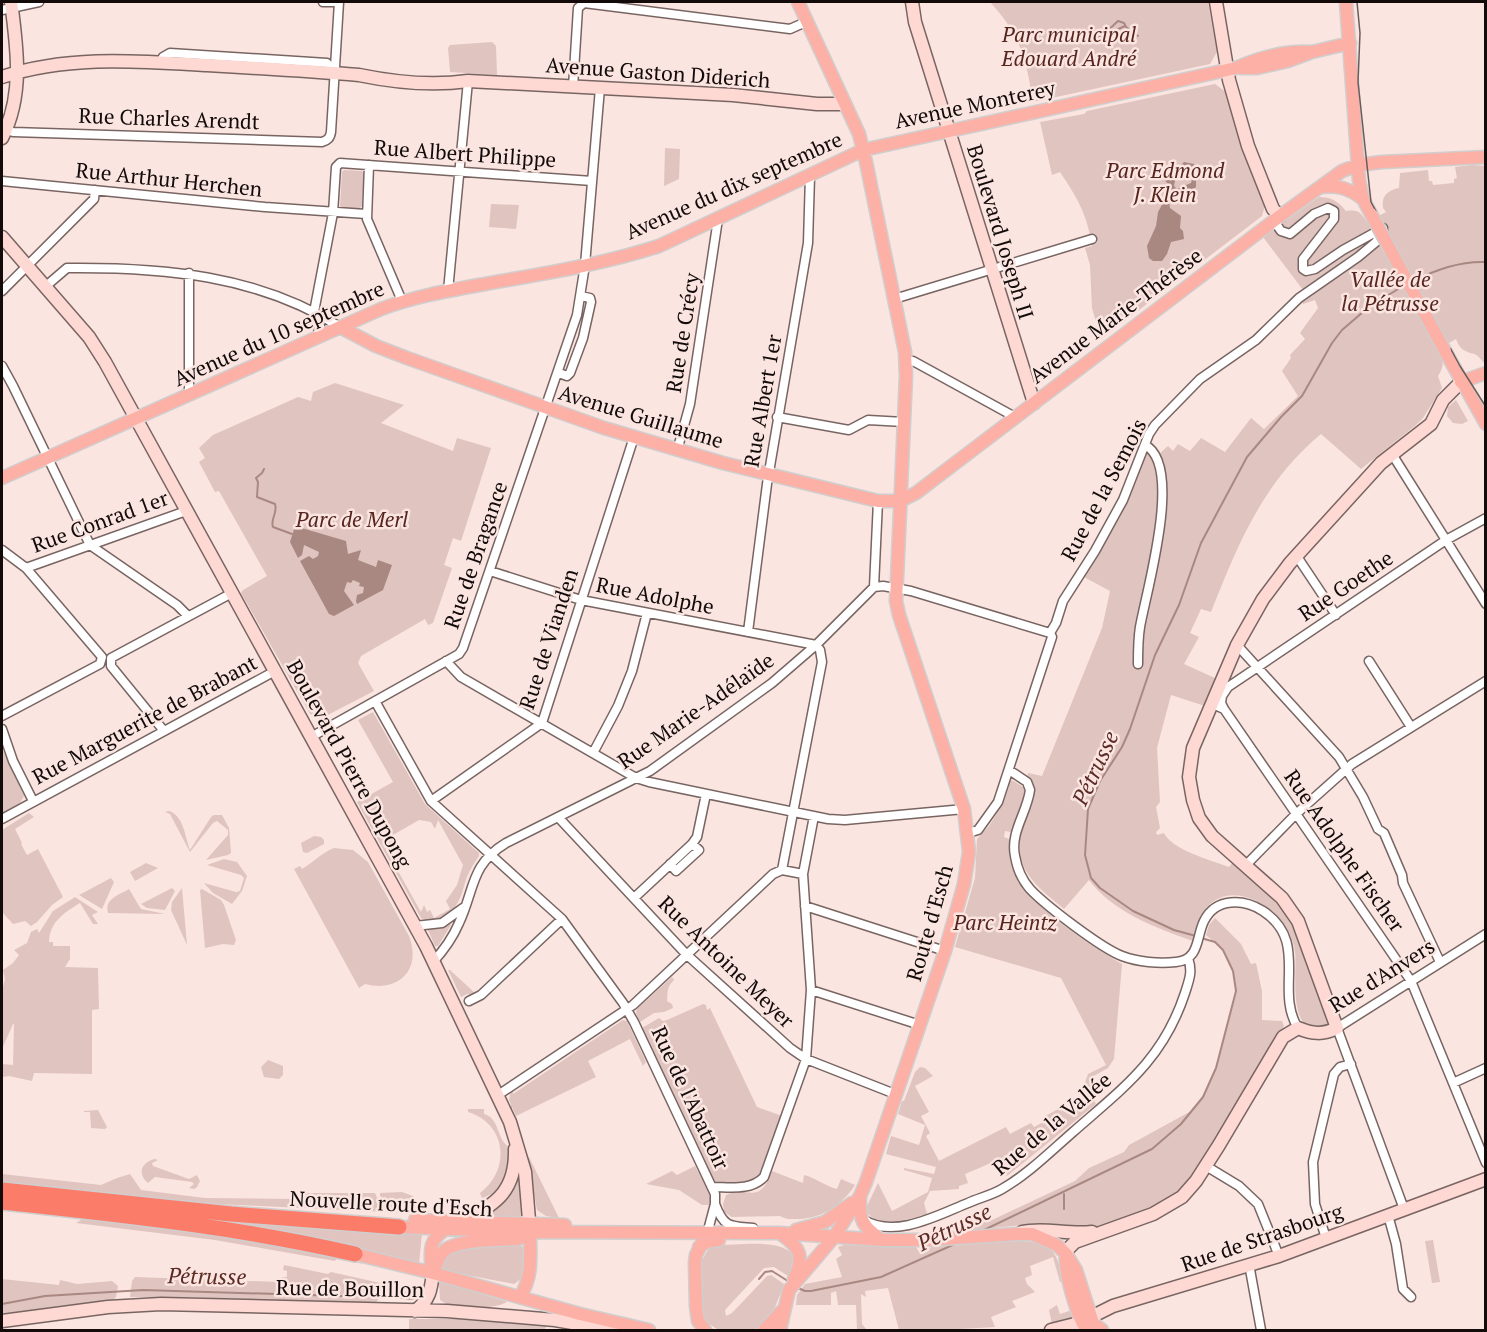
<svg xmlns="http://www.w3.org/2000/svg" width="1487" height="1332" font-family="'PT Serif',serif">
<rect width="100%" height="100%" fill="#fbe5e1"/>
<!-- green -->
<path fill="#e0c4bf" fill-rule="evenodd" d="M990,2H1208L1217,52L1210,64L1033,102C1026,58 1021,36 990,2Z
M492,42L496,46L497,75L450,72L448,48L450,45Z
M1215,84L1226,92L1240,142L1260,194L1266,202L1262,216L1101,339L1092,308L1090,265L1085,248L1092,246C1087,214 1078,199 1060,172L1052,175L1040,122L1084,114L1087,111Z
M665,148L680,149L679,179L664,186Z
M1472,165L1485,166V364C1482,361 1478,355 1474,354C1463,351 1460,349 1456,339L1437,350C1441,360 1447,362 1438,376L1442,388L1423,418L1416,425L1361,469L1321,434C1263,482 1238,544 1211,612L1201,609L1190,633L1199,637L1184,664L1217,679L1205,706L1171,695L1157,748L1160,802L1156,807L1160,828L1156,832L1157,835L1164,833C1172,850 1211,860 1229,867L1233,862L1278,902L1292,922L1329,1021L1327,1025C1285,1042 1298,972 1295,952C1294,944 1291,936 1287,930C1270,900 1224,877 1201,915C1196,923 1195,932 1193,941C1156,928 1113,912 1089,880L1064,909C1049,896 1031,884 1023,865C1018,852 1019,836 1023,824C1029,807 1043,792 1027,777L1028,773L1042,776L1102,628L1110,591L1082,576L1134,483L1149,441L1158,455L1168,446L1173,451L1178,444L1190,451L1201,438L1225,452L1251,418L1264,429L1298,396L1282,371L1291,358L1290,355L1305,339L1300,333L1318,308L1315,300L1303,304L1297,294L1303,290L1263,237L1319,197C1331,197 1338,201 1346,211C1360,209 1361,214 1367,222L1386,212L1383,208C1381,196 1388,190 1399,188L1400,173L1428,170L1429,181H1432L1433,185L1454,183V179L1457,178L1455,167Z
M344,170L362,171L364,174L362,206L359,209L342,208L340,206L342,172Z
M491,204L519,205L516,229L489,227Z
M335,383L404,405L381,423L453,451L457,438L491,448L461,541L453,538L444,565L452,568L433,623L428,625L425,619L361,656L358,663L374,691L322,718L310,714L241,593L243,590L267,576L219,491L215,492L199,462L205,458L199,448L213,435L298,397L311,401L313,392Z
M1456,400L1468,421L1462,424L1453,423L1447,416L1448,407Z
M373,712L425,804L479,853V856C474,863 470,870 467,877C464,884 463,893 459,900C453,914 435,926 421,918L357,802L393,782L358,720ZM419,820L431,822L435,829L438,820L463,865L457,885L446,901L450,909L434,918L430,910L427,912L424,905L421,912L389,855L390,844L396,841L386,839Z
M2,748L24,796L20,803L2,813Z
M1012,780L1023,787L1025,793L1011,832L1005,831L1004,837L1009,839C1009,849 1009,858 1012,867C1024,903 1089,945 1122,964L1114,1059L1108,1068L1092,1077L1095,1083L1090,1092L1096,1104L1007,1176L998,1160L965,1174L968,1183L959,1186V1189L930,1191L924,1203L927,1214C911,1219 871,1231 866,1208L878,1183L892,1211L928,1192L932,1178L904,1170V1168L934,1174L936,1167L886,1154L891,1136L919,1145L925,1125L898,1114L902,1101H904L915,1072L920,1067L925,1068L933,1076L915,1086L929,1112L921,1116L930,1133L926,1136L939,1161L1006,1127L1010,1134L1031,1123L1034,1127L1047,1120L1045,1116L1066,1105L1069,1109L1086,1100L1082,1091L1088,1074L1106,1065L1061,978L955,947L975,878L977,839L989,826L1003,804L1009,787L1008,783Z
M169,811C184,816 185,837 190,850L211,817L214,815H222L229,828L231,853L228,855L206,860L228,835V830L217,821L213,823L190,852L170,814L165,812Z
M29,813L34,817L15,829L22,843L21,844L27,855L38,849L63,897L52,905L37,922L31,926L25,921L13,924L2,912V830Z
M314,836L321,837L324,840V844L307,853L303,852L301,843Z
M334,848L353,850L368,862L409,936C422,969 399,993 365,984L359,988L294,869L300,866L302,869C314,862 321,853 334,848Z
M224,859L237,862L247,876L242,891L232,904L213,893L204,883L236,892L240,891L244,878L241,875L207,865Z
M146,863L158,868L135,881L130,872Z
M111,878L114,882L102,909L79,895Z
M172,888L175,891L165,910L147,908L141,904Z
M182,888L187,945L171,910L172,902Z
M129,889L141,909L165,914L108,913C104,899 119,895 129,889Z
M202,889L221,900L224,905L236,940L234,945L223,944L205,948L200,890Z
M75,897L98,912L92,915L98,924H93L80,903C64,913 50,921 49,942H53V946H70V959L65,967L98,968L99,1009L92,1010V1074L34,1073L32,1081L9,1076L2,1077V1064L13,1065L14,1024H13L2,1049V991L5,979L3,970L13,963L19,955L14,950L27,943L31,932L37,929L39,933L53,911Z
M1215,918L1241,944L1251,964L1256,963L1262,991V1020L1282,1021L1284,1026L1215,1145L1212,1144L1192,1178L1178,1193L1162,1203L1103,1226L1074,1228L1034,1224L961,1231L959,1225L976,1219L978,1223L992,1220L1075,1181L1089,1168L1124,1152L1129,1145L1193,1110L1203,1097L1216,1068L1236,991L1233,971L1224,950L1206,935L1209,925Z
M448,923L451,925L438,946H435L428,930Z
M448,970H450L476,994L474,995L467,994L461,997Z
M672,977L674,980C666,988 668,991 667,1001L672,1004L673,1008L664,1012L654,1013L640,1022L636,1013L637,1009Z
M703,1004L706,1005L707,1010L710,1008L757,1107L785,1117L758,1183L712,1187L642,1040L647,1038L642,1028L659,1018L663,1021L667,1020Z
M623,1020L627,1021L646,1062L643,1066L630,1039L588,1061L596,1077L516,1116L512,1107C511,1133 515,1190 482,1198L480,1193C511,1170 507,1124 468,1112V1109H484V1114C500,1118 496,1139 509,1147L511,1105L509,1100L512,1086L513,1094Z
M268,1060L283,1066V1075L279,1079L264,1077L261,1067Z
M98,1110L107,1127L105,1129L91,1128L90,1112H84V1111Z
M529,1157L559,1218L546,1216L537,1210L527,1158Z
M155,1159L158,1160L152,1163L153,1166L189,1179L197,1175L200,1181L197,1187L194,1189L189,1188L194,1184L192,1182L155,1177L148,1183C137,1174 141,1162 155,1159Z
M695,1166L710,1193L711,1205H702L679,1190L646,1184L672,1171L677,1175Z
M772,1171L803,1183L804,1175C816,1178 825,1186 837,1189L841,1179L855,1185C842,1205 823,1218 799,1219C792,1219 786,1220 780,1216L732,1217L724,1212L723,1204L726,1195C750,1185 758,1207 772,1171Z
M519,1172L524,1217L486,1216L505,1199Z
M2,1174L101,1185L117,1178L130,1174L141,1190L205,1198L296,1199V1193H375L379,1202L405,1205L413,1210L409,1213L173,1202L2,1182Z
M402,1192L413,1196L417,1202L416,1207L402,1200L384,1199L380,1196V1193Z
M173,1215L422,1234L419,1264Z
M86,1217L187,1230L284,1246L369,1265L336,1259L335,1261L215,1240L76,1223Z
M1433,1240L1440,1282L1432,1283L1425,1241Z
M1018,1241C1053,1242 1055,1249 1064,1280L1060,1282L1053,1257L1030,1266L1032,1275L1025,1278L1027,1284L1035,1292L1012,1301L1016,1307L991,1317L995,1327L942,1330H899L888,1288L865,1291L866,1297L861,1294L862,1324L867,1330H857L856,1305H838L836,1291L831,1293V1305H796L797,1295L805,1284L842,1277L836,1259L842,1255L838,1247L844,1245L916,1247L919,1252L932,1247Z
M519,1244L525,1249C524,1262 527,1277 514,1284L441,1270L448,1254L460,1248Z
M719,1245C742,1245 813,1234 788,1276L774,1267L764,1268L725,1310L726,1316L732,1313L767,1276L771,1275L784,1284L772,1315L763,1325L756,1329L746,1330L717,1329L706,1322L702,1315V1260L709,1248Z
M284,1265L328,1274L331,1272L385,1284L414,1294L383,1292L376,1303L179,1297H130L132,1281L135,1277L280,1282L282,1277H287V1271L283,1270Z
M2,1279L59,1285L60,1280L77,1284L112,1281L118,1286L116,1297L113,1300L2,1315Z
M441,1282L505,1301L507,1302C494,1310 452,1310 440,1300L439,1283Z
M1057,1305L1060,1314L1072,1310L1074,1318L1052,1324L1049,1310Z
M409,1319H476L547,1326L544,1330H409Z"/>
<!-- water -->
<path fill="#a98882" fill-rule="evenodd" d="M1184,162L1194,164L1196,170V187C1188,195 1176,191 1169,202L1170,208L1181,216L1180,228L1183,231L1184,239L1171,242L1167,254L1162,261H1153L1149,258L1147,246L1156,226L1158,212L1169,192V185L1161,176L1172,174ZM1185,166L1190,167L1193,176L1191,183L1177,189L1174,186C1175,178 1180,172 1185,166Z
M295,526L346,541L348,554L361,550L358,560L376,567L378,560L392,565L383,590L357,604L356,601L357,595L363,593L364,587L359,586L360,583L353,580L351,583L347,582L344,591L354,605L334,616L329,614L300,561L309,556L313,559L318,556L319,552L304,545L302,555L298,558L290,542Z"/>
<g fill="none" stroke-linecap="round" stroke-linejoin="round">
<!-- stream -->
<path stroke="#a98882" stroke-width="2" d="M1095,31L1094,34L1097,39L1104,34
M1114,31L1125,26
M1089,34L1095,31L1104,34L1118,21L1124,23L1126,27L1138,36
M1413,281C1436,270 1459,261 1486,262
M264,469L262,473L256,478L258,482L257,497L275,504C278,513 270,519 273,527L292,534
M1196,936L1174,930L1133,911L1100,888L1091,878L1085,855L1088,809L1100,781L1122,747L1130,729L1155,655L1179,605L1201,543L1247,457L1281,417L1302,396L1332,343L1342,330L1370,306L1405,285
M1064,1194V1209
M984,1230L1152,1149L1181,1124L1203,1097L1216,1068L1236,991L1233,971L1223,950L1215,942L1201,938
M759,1279L765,1272L772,1271L791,1283
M798,1288L805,1291H811L881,1277L957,1243
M2,1304L45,1296L143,1290L341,1296L367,1295L413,1299"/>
<defs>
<path id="street" d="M323,2H339
M2,10L39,2
M160,62L163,57L170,53L327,63L335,73
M573,87L578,8L584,3L790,29L808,21
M6,130L13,132L322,142C328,140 330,138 331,132L339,2
M369,165L367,219L402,301
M2,181L265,207L366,214
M1274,221L1281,231L1290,234L1314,214L1328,208L1334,211V219L1303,259V269L1306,271L1315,269L1343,250L1383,228
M189,273V394
M46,286L67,268C162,267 258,275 340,327
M2,291L94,199L95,190
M448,291L468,81
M894,299L1092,239
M314,312L333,213L336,167L340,163L592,181
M314,312L320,326L317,337
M906,361H913L1015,417
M2,366L13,386L90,545L177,605L188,616
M559,373L567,376L570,373L583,338L591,302L590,298L581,296
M777,417L849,430L868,420L904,422
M677,451L690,404L718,219
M1392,454L1486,604
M2,550L26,568L102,657L100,664L2,716
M1296,555L1336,615
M26,568L186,511
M490,571L581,600L816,645
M874,587L878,501
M748,632L767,484L808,243L810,176
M1237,645L1339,757L1363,797L1378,829L1384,833L1402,875L1403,883L1440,962
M446,661L461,677L636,778L649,782L828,819L845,820L964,809
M1369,661L1411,727
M1138,664C1138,652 1138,639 1140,627C1146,592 1184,465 1145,445
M1221,684L1228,687L1446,540L1486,518
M375,701L431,801L562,919L623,1003L634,1022L715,1194V1204L707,1234
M1213,704L1224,709L1411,981L1486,1163
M1224,709L1221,703L1222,696L1228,687
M2,729L13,761L33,801
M164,731L111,666V658L232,593
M311,737L459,654L463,648L577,315L585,265L600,88
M593,753L618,706L632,671L647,613
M1009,770L1027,782L1030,790C1027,813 1010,832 1015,856C1017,868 1022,880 1030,889C1045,905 1101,948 1122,956C1138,962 1159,964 1176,962C1200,960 1196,937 1204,921C1216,897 1244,899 1263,911C1310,942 1274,990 1298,1028
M431,801L542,723L634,437
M558,817L686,954L790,1048L806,1059L895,1094
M2,819L275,671
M968,833L978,830L998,802L1052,637L1050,633L1056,623L1063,601L1095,551L1123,500L1149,434L1155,425L1200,379L1256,340L1299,298L1358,257L1376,242L1383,231
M670,864L676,871L699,850L692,844
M1246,865L1296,814L1352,764L1486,681
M782,870L822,662L820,650L816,645
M782,870L803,874
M634,898L692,844L697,837L706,794
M805,906L945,951
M415,926L442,923L463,908
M433,962C444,950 453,937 459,923C475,889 470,865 506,843L650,771L772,683L816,645L874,587L883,586L911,591L1050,633
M811,990L920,1025
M469,1001L481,995L562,919
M1453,1083L1486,1068
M498,1095L633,1005L773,874L782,870
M1206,1166L1239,1186L1258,1204L1279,1256
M712,1187C730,1187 751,1191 764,1177L806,1059L811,990L803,874L814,816
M715,1204C724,1228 730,1226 753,1228
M1404,1209L1337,1028L1486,934
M1388,1215L1396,1244L1403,1289L1411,1297
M864,1220C895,1239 938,1215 968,1203C979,1198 992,1195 1002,1189C1028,1174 1050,1152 1073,1132C1123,1088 1163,1060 1185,993C1189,980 1193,972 1188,958
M1326,1238L1315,1204L1313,1162L1334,1074L1340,1067L1351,1064
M1249,1264L1261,1330"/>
<path id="secondary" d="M912,2L915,22L1034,403
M1216,2L1229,80L1248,146L1273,209L1280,216
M2,77C68,55 138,61 207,65C258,68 308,71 359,75C393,82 433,86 468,81L733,95L817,104H845
M2,138C24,95 17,47 11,2
M2,237L89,337L105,362L426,946L510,1122L525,1172L530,1232
M464,1220C498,1204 516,1189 515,1149
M1022,1232C1045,1227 1068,1235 1092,1232
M1066,1254L1068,1249L1075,1242L1153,1214L1182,1197L1196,1181L1219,1145L1283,1037L1298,1028C1312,1034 1323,1035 1337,1028L1298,921L1282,898L1212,836L1199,818L1193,800L1189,777L1193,748L1237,645L1263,599L1290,563L1381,463L1431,424L1443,400L1461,382
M415,1311C430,1300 431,1289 433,1273
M2,1321L108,1307L161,1304L447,1311L555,1320L590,1326L628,1328
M1051,1330L1079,1323L1113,1306L1279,1256L1486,1179"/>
<path id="primary" d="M1346,2L1359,180L1363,199L1371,214
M1241,68H1257L1288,61L1312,52L1350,43
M1320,187C1337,185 1349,188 1363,199
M340,327L376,346L407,358L604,428L723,463L878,501H900L916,493L1280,216L1342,171L1358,165L1382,162L1486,157
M1445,351L1486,424
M1461,382L1486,373
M2,478L381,309C413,297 446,291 479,285C540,274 601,265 659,246L863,150L1236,68C1261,57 1285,50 1312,52
M860,1198C859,1221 863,1226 881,1240
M415,1220L565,1225
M399,1227L530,1232L780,1233L882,1240H926L1017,1234H1032L1057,1245L1066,1254L1076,1270L1093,1323L1102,1330
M796,1230L825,1222L852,1203
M781,1234C801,1248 804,1257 794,1279
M703,1241L696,1255L695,1262L696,1306L698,1321L705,1330
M699,1247L706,1242L719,1240
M355,1254L433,1273L580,1314L649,1330
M1066,1255C1064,1271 1077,1318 1087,1330
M432,1269C429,1250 430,1237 448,1228
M433,1273C436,1266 438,1257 444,1251C456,1239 500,1240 518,1239L523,1236
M520,1297C533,1276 530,1257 530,1232
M764,1330L782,1311
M780,1330L789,1290L834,1237L860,1196L866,1182L945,951L964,884L969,852L964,809L899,615L896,601L906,376L905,352L866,162L859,134L798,2"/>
<path id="highway" d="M2,1190L231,1214L399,1227
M2,1202C120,1215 239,1227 355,1254"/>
</defs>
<!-- street casing -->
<use href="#street" stroke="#786562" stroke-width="11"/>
<!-- secondary casing -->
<use href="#secondary" stroke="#786562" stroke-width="15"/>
<!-- primary casing -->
<use href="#primary" stroke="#d0cece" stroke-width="15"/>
<!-- highway casing -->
<use href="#highway" stroke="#d0cece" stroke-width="18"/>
<!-- street -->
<use href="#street" stroke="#fff" stroke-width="8"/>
<!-- secondary -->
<use href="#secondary" stroke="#fed8d2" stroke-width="12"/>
<!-- primary -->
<use href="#primary" stroke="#fdb0a6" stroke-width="12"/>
<!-- highway -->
<use href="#highway" stroke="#fc7c6a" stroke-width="15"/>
<!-- tram -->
<path stroke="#695d5b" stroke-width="1.5" d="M1357,2L1360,33L1358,82L1371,202L1460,366L1486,407"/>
<defs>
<path id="primary-bridge" d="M1371,214L1445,351"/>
</defs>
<!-- primary-bridge casing -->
<use href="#primary-bridge" stroke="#d0cece" stroke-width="15" stroke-linecap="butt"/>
<!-- primary-bridge -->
<use href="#primary-bridge" stroke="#fdb0a6" stroke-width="12"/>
</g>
<g text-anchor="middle" stroke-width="5" stroke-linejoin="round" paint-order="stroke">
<!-- park labels -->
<g font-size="21" font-style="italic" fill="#55251e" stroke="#fbe5e1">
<text x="1069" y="42">Parc municipal<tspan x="1069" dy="24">Edouard André</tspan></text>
<text x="1165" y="178">Parc Edmond<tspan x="1165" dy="24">J. Klein</tspan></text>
<text x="1390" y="287">Vallée de<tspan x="1390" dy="24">la Pétrusse</tspan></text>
<text x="352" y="527">Parc de Merl</text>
<text x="1005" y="930">Parc Heintz</text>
</g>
<!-- street labels -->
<g font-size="21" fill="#120b0a" stroke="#fbe5e1">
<text transform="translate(658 73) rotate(4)" y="7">Avenue Gaston Diderich</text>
<text transform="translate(975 105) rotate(-12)" y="7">Avenue Monterey</text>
<text transform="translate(169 119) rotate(2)" y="7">Rue Charles Arendt</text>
<text transform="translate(465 154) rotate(4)" y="7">Rue Albert Philippe</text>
<text transform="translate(169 180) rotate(6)" y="7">Rue Arthur Herchen</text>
<text transform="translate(734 186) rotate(-24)" y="7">Avenue du dix septembre</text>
<text transform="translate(1000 232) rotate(73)" y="7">Boulevard Joseph II</text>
<text transform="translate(1116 316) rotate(-37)" y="7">Avenue Marie-Thérèse</text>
<text transform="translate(683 333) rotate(-81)" y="7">Rue de Crécy</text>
<text transform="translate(279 334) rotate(-24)" y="7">Avenue du 10 septembre</text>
<text transform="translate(763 401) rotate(-80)" y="7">Rue Albert 1er</text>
<text transform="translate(641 417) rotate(17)" y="7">Avenue Guillaume</text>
<text transform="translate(1104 490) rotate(-62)" y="7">Rue de la Semois</text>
<text transform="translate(100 522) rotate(-20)" y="7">Rue Conrad 1er</text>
<text transform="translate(476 555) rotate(-71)" y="7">Rue de Bragance</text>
<text transform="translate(1346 586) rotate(-34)" y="7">Rue Goethe</text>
<text transform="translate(655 596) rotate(11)" y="7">Rue Adolphe</text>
<text transform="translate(549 639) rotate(-72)" y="7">Rue de Vianden</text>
<text transform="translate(696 711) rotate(-35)" y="7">Rue Marie-Adélaïde</text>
<text transform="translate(145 720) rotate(-28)" y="7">Rue Marguerite de Brabant</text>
<text transform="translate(349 764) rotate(61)" y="7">Boulevard Pierre Dupong</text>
<text transform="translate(1344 851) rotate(55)" y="7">Rue Adolphe Fischer</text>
<text transform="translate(930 923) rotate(-74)" y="7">Route d'Esch</text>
<text transform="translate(726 962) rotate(44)" y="7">Rue Antoine Meyer</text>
<text transform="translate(1382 976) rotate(-32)" y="7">Rue d'Anvers</text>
<text transform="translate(690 1098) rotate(65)" y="7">Rue de l'Abattoir</text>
<text transform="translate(1052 1124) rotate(-40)" y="7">Rue de la Vallée</text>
<text transform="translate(391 1204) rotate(3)" y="7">Nouvelle route d'Esch</text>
<text transform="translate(1262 1238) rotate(-19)" y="7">Rue de Strasbourg</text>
<text transform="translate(350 1289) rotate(1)" y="7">Rue de Bouillon</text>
</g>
<!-- water labels -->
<g font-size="22" font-style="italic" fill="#5b2b24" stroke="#fbe5e1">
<text transform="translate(1095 768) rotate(-65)" y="8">Pétrusse</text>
<text transform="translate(954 1227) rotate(-26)" y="8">Pétrusse</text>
<text transform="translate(207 1276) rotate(1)" y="8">Pétrusse</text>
</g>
</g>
<!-- border -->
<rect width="1487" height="1332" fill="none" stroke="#120b0a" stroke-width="6"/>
</svg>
